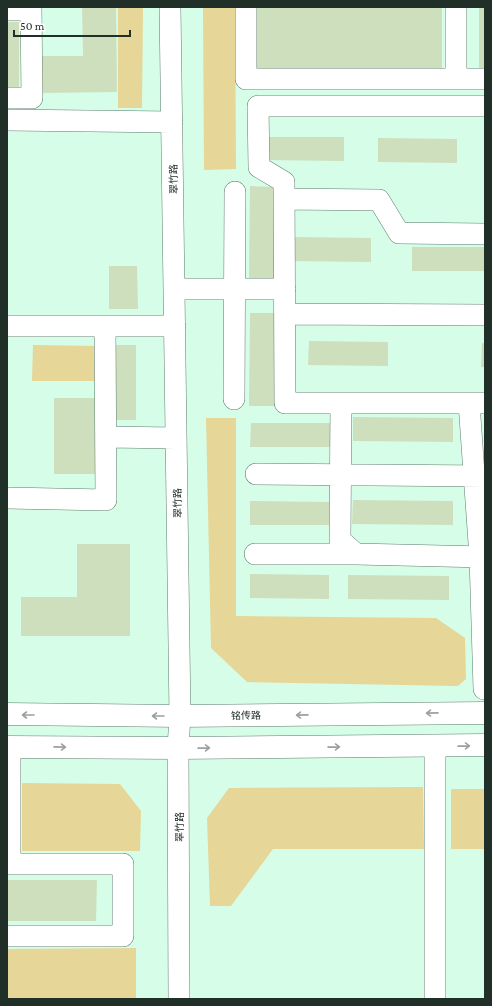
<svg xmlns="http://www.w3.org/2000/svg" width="492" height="1006" font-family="'Crimson Pro','Noto Sans SC',serif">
<rect width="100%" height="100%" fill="#d6fde8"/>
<!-- green -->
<path fill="#e6d697" d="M118,7H143L142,108H118Z
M203,7H235L236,169L204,170Z
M33,345L100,346L99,381H32Z
M206,418H236V616L436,618L465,638L466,679L458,686L247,682L211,648Z
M22,783L120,784L141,811L140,851H22Z
M423,787L424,849H273L231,906H210L207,818L229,788Z
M451,789H485V849H451Z
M136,948V999H7V949Z"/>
<!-- building -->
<path fill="#cedfbd" d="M82,7H116L117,92L42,93V56H83Z
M257,7H442V72H257Z
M479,7H485V72H479Z
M7,22H19V92H7Z
M265,137H344V161L264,160Z
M378,138L457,139V163L378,162Z
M250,186L276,187L275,280L249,279Z
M292,237L371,238V262L292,261Z
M412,247H485V271H412Z
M109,266H137L138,309H109Z
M250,313H276L275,406H249Z
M309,341L388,342V366L308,365Z
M482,343H485V367H481Z
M114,345H136V420H114Z
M54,398H95V474H54Z
M353,417L453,418V442L353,441Z
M251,423H330V447H250Z
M353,500L453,501V525L352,524Z
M250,501L329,502V525H250Z
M77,544H130V636H21V597H77Z
M250,574L329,575V599L250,598Z
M348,575L449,576V600L348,599Z
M7,880H97L96,921H7Z"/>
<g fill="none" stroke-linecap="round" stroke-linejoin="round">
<defs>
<path id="minor" d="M170,7L180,716L178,748L179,999
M246,7V79H485
M456,7V79
M7,10H31
M7,98H32L31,7
M485,106H258L259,167L284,182L285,403H341L340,540L356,554L485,557
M7,120L172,122
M284,199L379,200L399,233L485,234
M174,289H285
M285,314L485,315
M7,326H105L106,500L7,498
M105,326H175
M234,399L235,192
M341,403H485
M469,403L480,557L484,689
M106,437L176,438
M256,474L485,476
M255,554H356
M435,746V999
M10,747V864
M7,864H123V936H7"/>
<path id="major" d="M7,714L180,716L485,713
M7,747L178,748L485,745"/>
</defs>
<!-- minor casing -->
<use href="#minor" stroke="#5c7f6d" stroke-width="22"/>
<!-- major casing -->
<use href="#major" stroke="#5c7f6d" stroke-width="23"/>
<!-- minor -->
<use href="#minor" stroke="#fff" stroke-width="21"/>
<!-- major -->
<use href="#major" stroke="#fff" stroke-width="22"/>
</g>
<!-- one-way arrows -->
<defs><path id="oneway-shaft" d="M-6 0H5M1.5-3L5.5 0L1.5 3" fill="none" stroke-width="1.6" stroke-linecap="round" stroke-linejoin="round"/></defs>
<g stroke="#9ba19e">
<use href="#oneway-shaft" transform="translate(432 713) rotate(179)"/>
<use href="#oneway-shaft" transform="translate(28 715) rotate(-180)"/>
<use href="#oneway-shaft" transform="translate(302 715) rotate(179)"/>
<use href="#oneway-shaft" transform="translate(158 716) rotate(-180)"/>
<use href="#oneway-shaft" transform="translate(464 746) rotate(-1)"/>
<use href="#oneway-shaft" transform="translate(60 747) rotate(1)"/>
<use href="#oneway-shaft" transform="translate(334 747) rotate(-1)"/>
<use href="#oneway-shaft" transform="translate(204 748) rotate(-1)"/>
</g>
<g text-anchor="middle" stroke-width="3.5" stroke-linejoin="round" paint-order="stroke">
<!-- street labels -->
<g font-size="10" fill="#202f27" stroke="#fff">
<text transform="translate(173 179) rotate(-91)" y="4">翠竹路</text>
<text transform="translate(177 503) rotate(-91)" y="4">翠竹路</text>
<text transform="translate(246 715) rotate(-1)" y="4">铭传路</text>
<text transform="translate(179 827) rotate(-90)" y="4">翠竹路</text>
</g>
</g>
<!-- border -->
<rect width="492" height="1006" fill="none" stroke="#202f27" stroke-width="16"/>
<!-- scale -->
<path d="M14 30v6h116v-6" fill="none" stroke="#202f27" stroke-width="2"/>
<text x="20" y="30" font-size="12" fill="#202f27" stroke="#ffffff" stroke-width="3" paint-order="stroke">50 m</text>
</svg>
